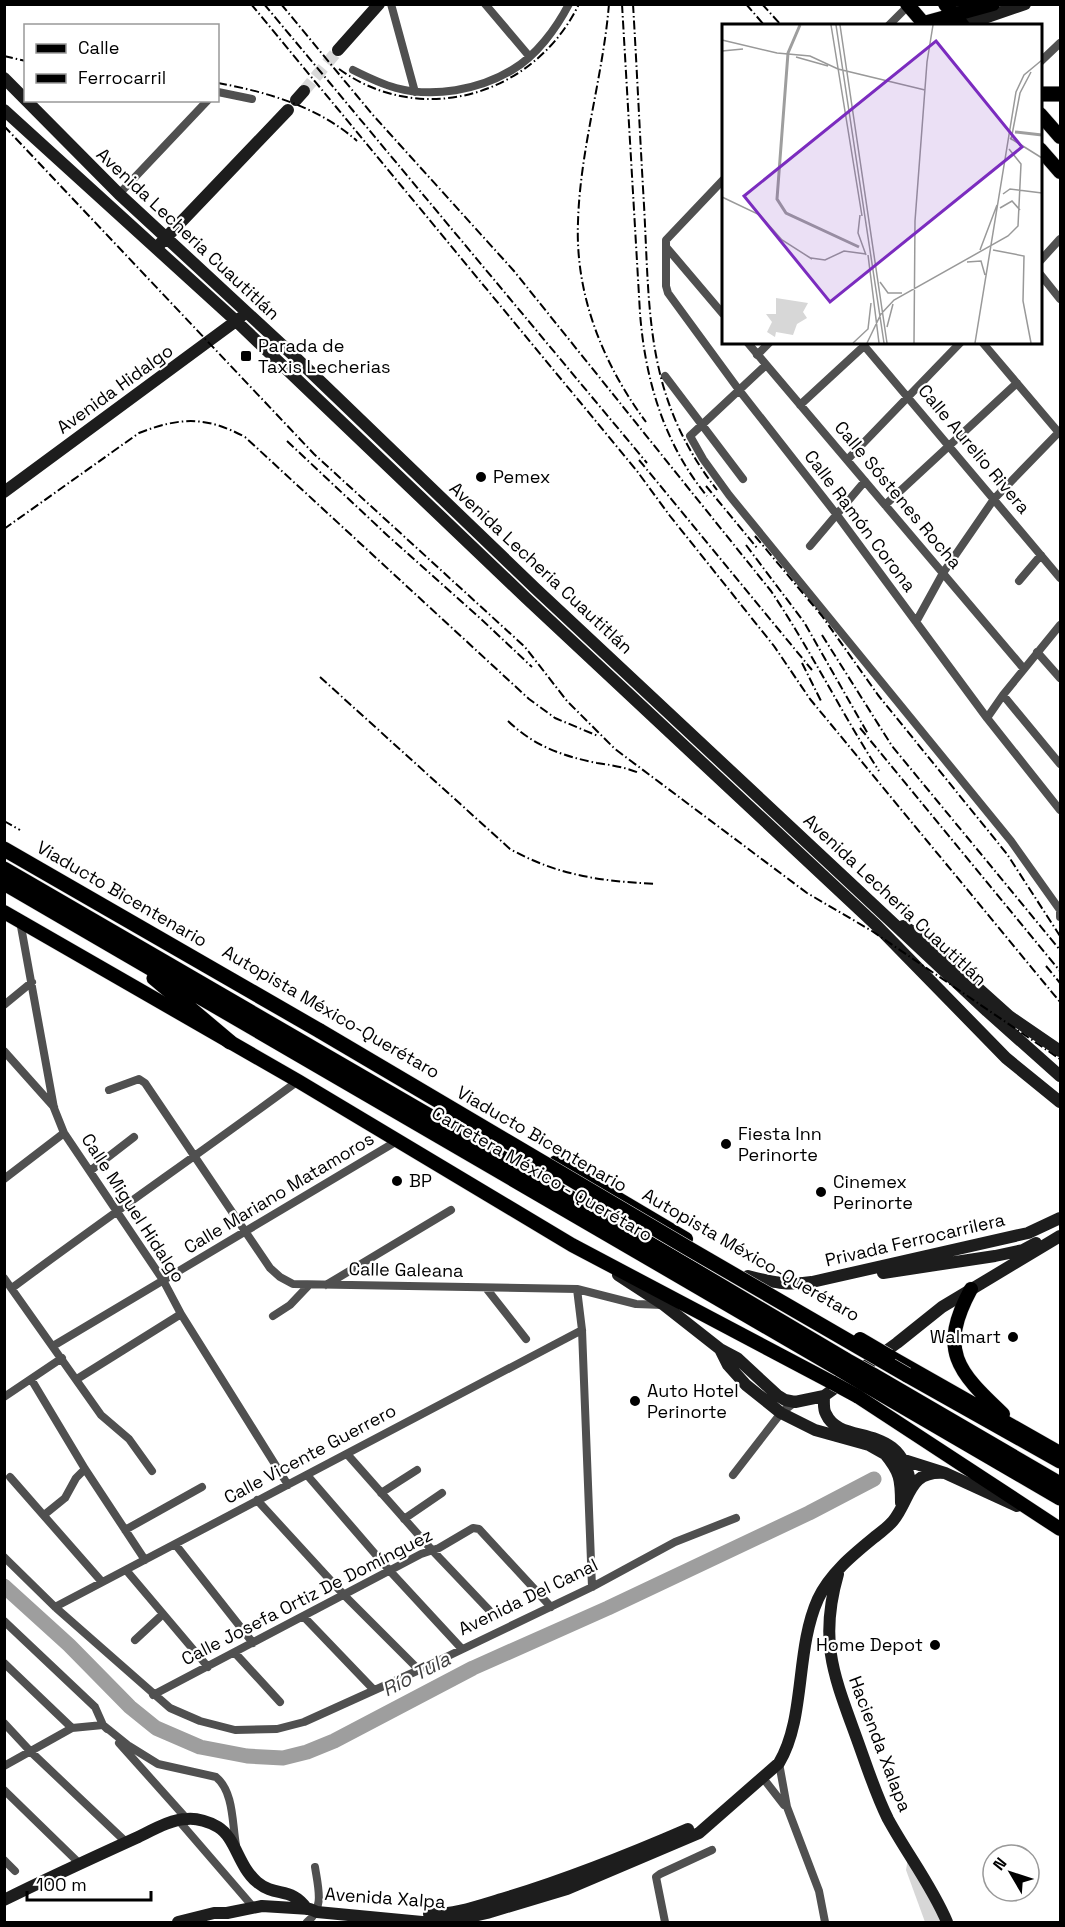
<svg xmlns="http://www.w3.org/2000/svg" width="1065" height="1927" font-family="'Space Grotesk',sans-serif">
<rect width="100%" height="100%" fill="#fff"/>
<!-- green -->
<path fill="#d7d7d7" d="M908,1858L943,1922H925L906,1870Z"/>
<g fill="none" stroke-linecap="round" stroke-linejoin="round">
<!-- river -->
<path stroke="#9e9e9e" stroke-width="15" d="M4,1586L69,1645L130,1707L156,1728L200,1747L247,1756L283,1758L307,1752L334,1741L473,1668L608,1608L809,1513L874,1479"/>
<!-- secondary-tunnel -->
<path stroke="#d9d9d9" stroke-width="12" stroke-dasharray="12 6" stroke-linecap="butt" d="M304,91L338,50"/>
<defs>
<path id="primary" d="M907,4L926,26
M945,4L963,26
M924,23L993,4
M1040,114L1060,137
M1040,149L1060,172
M4,912L298,1081L572,1245L833,1383
M556,1162L686,1239
M971,1289C938,1350 957,1371 1003,1414
M889,1356L1060,1453
M857,1396L1060,1529"/>
<path id="highway" d="M1040,94H1060
M4,849L320,1031
M4,869L669,1255L846,1360
M4,883L841,1370
M154,978L230,1042
M873,1375L1060,1484
M907,1375L1060,1461
M866,1385L1060,1498"/>
</defs>
<!-- primary casing -->
<use href="#primary" stroke="#dbdbdb" stroke-width="15"/>
<!-- highway casing -->
<use href="#highway" stroke="#dbdbdb" stroke-width="16"/>
<!-- street -->
<path stroke="#505050" stroke-width="8" d="M391,4L415,92
M485,4L529,56
M888,26L908,6
M1040,62L1060,43
M353,70C367,77 381,84 396,88C433,98 479,90 512,70C536,56 556,29 569,4
M218,92L252,99
M723,180L666,240V286L668,293L739,390L837,515L987,718L1060,810
M119,194L208,100
M667,248L723,314
M1040,261L1060,239
M1040,274L1060,299
M747,342L1024,669
M861,342L1060,578
M982,342L1060,434
M757,355L770,342
M766,365L690,436L703,459L729,495L1011,841L1060,910V917
M665,376L743,479
M800,405L864,346
M847,460L961,342
M885,505L1017,383
M810,546L865,481
M1019,581L1041,555
M916,622L943,573L994,499L1060,431
M1037,652L1060,678
M1003,695L1060,764
M987,718L1003,695L1060,625
M20,921L54,1108L64,1133L163,1280L181,1314L288,1485
M4,1005L32,982
M4,1051L54,1107
M109,1090L139,1079L145,1083L270,1268L280,1277L293,1284L577,1289L636,1304L663,1305
M90,1171L134,1137
M4,1179L64,1133
M4,1278L101,1415L129,1439L152,1471
M326,1285L451,1210
M12,1288C106,1218 203,1151 298,1081
M486,1288L526,1339
M577,1289L582,1330L592,1587
M273,1316L290,1305L309,1285
M53,1346L397,1141
M31,1379L85,1469L145,1560
M77,1379L181,1314
M4,1397L62,1358
M347,1454L431,1549L489,1610
M307,1475L389,1570L462,1649
M733,1475L781,1413L795,1402
M10,1477L102,1582
M381,1493L417,1470
M257,1500L344,1595L419,1670
M44,1515L65,1498L76,1478L85,1469
M404,1519L442,1493
M125,1530L202,1487
M175,1544L253,1643
M4,1557L55,1607L170,1708L200,1721L235,1730L277,1729L304,1722L419,1670L592,1587L675,1542L736,1518
M126,1570L208,1667
M55,1607L582,1330
M304,1617L374,1690
M4,1621L95,1707L103,1725L129,1746L158,1764L216,1777C234,1792 232,1823 236,1845
M135,1640L163,1614
M235,1653L280,1702
M4,1663L72,1728
M153,1695L421,1554L439,1548L473,1528L479,1529L551,1607
M4,1723L31,1752L126,1842
M119,1743L186,1818
M779,1763L787,1807L819,1891L825,1922
M4,1766L72,1728L103,1725L107,1729
M763,1778L784,1805
M4,1790L79,1863
M179,1821L254,1908
M4,1860L15,1871
M307,1922C325,1909 318,1887 315,1867
M665,1922L656,1877L660,1874L712,1850"/>
<!-- secondary -->
<path stroke="#1d1d1d" stroke-width="12" d="M949,9L963,4
M961,26L1025,4
M338,50L379,4
M4,78L119,194L294,356L535,588L987,1011L1060,1076
M296,100L304,91
M4,110L236,321L526,598L877,926L1006,1058L1060,1102
M160,244L288,110
M4,492L240,318
M903,926L920,936L1009,1016L1060,1051
M883,1273L995,1256L1023,1250L1036,1243
M618,1275L664,1305L720,1349L737,1358L777,1395L785,1400L795,1402L824,1396L897,1343L942,1307L1060,1236
M748,1276C771,1282 789,1286 812,1282L1028,1233L1060,1218
M720,1349L728,1365L746,1385L781,1413L815,1430L869,1445L885,1454L945,1473L1017,1506
M824,1396C824,1401 823,1409 826,1414C841,1448 903,1418 911,1488
M885,1454C900,1472 901,1480 901,1503
M838,1574C818,1643 835,1678 858,1742C867,1767 876,1795 888,1819C907,1854 932,1886 947,1922
M4,1900C48,1878 92,1858 136,1838C151,1831 171,1819 187,1819C197,1818 210,1822 218,1827C236,1838 238,1866 257,1882C276,1898 291,1886 307,1909
M429,1914C455,1915 481,1905 505,1898C568,1879 628,1855 688,1829
M178,1922L214,1913H227L262,1906L310,1909L317,1912L422,1922L452,1921L487,1913L567,1889L699,1833L779,1763C806,1718 795,1650 818,1599C830,1573 854,1554 876,1536C882,1531 888,1527 893,1521C911,1499 908,1470 945,1473"/>
<!-- primary -->
<use href="#primary" stroke="#000" stroke-width="14"/>
<!-- highway -->
<use href="#highway" stroke="#000" stroke-width="15"/>
<!-- rail -->
<path stroke="#000" stroke-width="2" stroke-dasharray="9 3 1.5 3" stroke-linecap="butt" d="M251,4L637,471L670,516L774,646L810,699L1060,1002
M264,4L647,463
M281,4L372,114L514,271L771,591C810,649 841,712 879,771
M609,4C603,77 580,149 578,222C575,295 603,364 646,422
M622,4L640,313C645,379 664,444 707,496
M633,4C637,71 640,138 644,205C650,315 645,397 717,490
M746,4L765,26
M762,4L782,26
M4,56L26,61
M339,69C422,129 535,95 579,4
M218,83C267,92 319,107 357,141
M4,126L314,454L525,647L567,701L615,749L807,893L872,931L1060,1059
M287,441L388,536L480,618L532,667
M639,460L812,670
M706,486L757,548
M4,529L139,433C180,417 206,416 245,437L529,699L555,718L598,736
M755,536L822,616L878,695L1007,854L1060,936
M746,545L804,622L868,734
M822,635L892,746L1060,950
M802,663L822,703
M320,677L510,849C559,876 601,881 656,884
M508,721C534,746 562,756 597,763C611,765 625,767 639,773
M860,728L1060,971
M4,821L20,830
M1046,966L1060,983"/>
<defs>
<path id="primary-bridge" d="M860,1339L889,1356
M833,1383L857,1396"/>
<path id="highway-bridge" d="M320,1031L686,1247L907,1375
M846,1360L873,1375
M841,1370L866,1385"/>
</defs>
<!-- primary-bridge casing -->
<use href="#primary-bridge" stroke="#dbdbdb" stroke-width="15" stroke-linecap="butt"/>
<!-- highway-bridge casing -->
<use href="#highway-bridge" stroke="#dbdbdb" stroke-width="16" stroke-linecap="butt"/>
<!-- primary-bridge -->
<use href="#primary-bridge" stroke="#000" stroke-width="14"/>
<!-- highway-bridge -->
<use href="#highway-bridge" stroke="#000" stroke-width="15"/>
</g>
<!-- markers -->
<g fill="#000" stroke="#fff" stroke-width="2">
<rect x="240" y="350" width="12" height="12" rx="3"/>
<circle cx="481" cy="477" r="6"/>
<circle cx="726" cy="1144" r="6"/>
<circle cx="397" cy="1181" r="6"/>
<circle cx="821" cy="1192" r="6"/>
<circle cx="1013" cy="1337" r="6"/>
<circle cx="635" cy="1401" r="6"/>
<circle cx="935" cy="1645" r="6"/>
</g>
<g text-anchor="middle" stroke-width="4.5" stroke-linejoin="round" paint-order="stroke">
<!-- street labels -->
<g font-size="18" fill="#000" stroke="#fff">
<text transform="translate(188 234) rotate(43)" y="6">Avenida Lecheria Cuautitlán</text>
<text transform="translate(115 389) rotate(-36)" y="6">Avenida Hidalgo</text>
<text transform="translate(974 449) rotate(50)" y="6">Calle Aurelio Rivera</text>
<text transform="translate(898 495) rotate(50)" y="6">Calle Sóstenes Rocha</text>
<text transform="translate(860 521) rotate(53)" y="6">Calle Ramón Corona</text>
<text transform="translate(541 568) rotate(43)" y="6">Avenida Lecheria Cuautitlán</text>
<text transform="translate(122 894) rotate(30)" y="6">Viaducto Bicentenario</text>
<text transform="translate(895 900) rotate(43)" y="6">Avenida Lecheria Cuautitlán</text>
<text transform="translate(331 1012) rotate(30)" y="6">Autopista México-Querétaro</text>
<text transform="translate(542 1139) rotate(30)" y="6">Viaducto Bicentenario</text>
<text transform="translate(542 1174) rotate(30)" y="6">Carretera México - Querétaro</text>
<text transform="translate(279 1193) rotate(-31)" y="6">Calle Mariano Matamoros</text>
<text transform="translate(133 1208) rotate(57)" y="6">Calle Miguel Hidalgo</text>
<text transform="translate(915 1240) rotate(-13)" y="6">Privada Ferrocarrilera</text>
<text transform="translate(751 1255) rotate(30)" y="6">Autopista México-Querétaro</text>
<text transform="translate(406 1270) rotate(1)" y="6">Calle Galeana</text>
<text transform="translate(310 1454) rotate(-28)" y="6">Calle Vicente Guerrero</text>
<text transform="translate(307 1597) rotate(-27)" y="6">Calle Josefa Ortiz De Domínguez</text>
<text transform="translate(528 1597) rotate(-26)" y="6">Avenida Del Canal</text>
<text transform="translate(880 1744) rotate(69)" y="6">Hacienda Xalapa</text>
<text transform="translate(385 1898) rotate(4)" y="6">Avenida Xalpa</text>
</g>
<!-- poi labels -->
<g font-size="18" fill="#000" stroke="#fff" text-anchor="start">
<text x="258" y="352">Parada de<tspan x="258" dy="21">Taxis Lecherias</tspan></text>
<text x="493" y="483">Pemex</text>
<text x="738" y="1140">Fiesta Inn<tspan x="738" dy="21">Perinorte</tspan></text>
<text x="409" y="1187">BP</text>
<text x="833" y="1188">Cinemex<tspan x="833" dy="21">Perinorte</tspan></text>
<text x="1001" y="1343" text-anchor="end">Walmart</text>
<text x="647" y="1397">Auto Hotel<tspan x="647" dy="21">Perinorte</tspan></text>
<text x="923" y="1651" text-anchor="end">Home Depot</text>
</g>
<!-- water labels -->
<g font-size="20" font-style="italic" fill="#3f3f3f" stroke="#fff">
<text transform="translate(416 1674) rotate(-27)" y="7">Río Tula</text>
</g>
</g>
<!-- overview -->
<g transform="translate(722 24)">
<rect width="320" height="320" fill="#fff"/>
<path d="M54,274L86,279L81,288L85,294L75,300L71,311L54,308L53,313L45,308L50,298L44,290H54Z" fill="#d7d7d7"/>
<path fill="none" stroke="#9e9e9e" stroke-width="3" d="M78,1L66,29L55,175L64,189L137,223M293,108L320,111"/>
<path fill="none" stroke="#999" stroke-width="1.5" d="M109,1L140,192M114,1L162,319M118,1L165,319M0,16L55,29L88,32L116,45L203,66M0,27L21,25M74,33L106,42M288,114L320,134M289,116L298,69L309,48M281,170L288,165L320,169M0,173L38,191L60,216L90,235M278,184L290,177L298,186M138,191L136,209L144,231M258,226L275,181M271,226L302,232L301,277L309,319M146,231L157,319M89,234L103,236L122,227L144,230M245,238L259,237L263,251M158,258L166,269H180M165,303L171,280M131,319L146,305L149,279M145,319L159,290L172,276L286,212L296,202L299,140L287,125M192,319L193,197L205,38L211,1M253,319L294,68L302,51L320,36"/>
<path fill="#7b2cbf" fill-opacity="0.15" stroke="#7b2cbf" stroke-width="3" d="M214,17L300,123L108,278L22,172Z"/>
<rect width="320" height="320" fill="none" stroke="#000" stroke-width="3"/>
</g>
<!-- border -->
<rect width="1065" height="1927" fill="none" stroke="#000000" stroke-width="12"/>
<!-- legend -->
<rect x="24" y="24" width="195" height="78" fill="#ffffff" stroke="#999999" stroke-width="1.5"/>
<rect x="36" y="44" width="30" height="9" fill="#000000" stroke="#999999" stroke-width="1.5"/>
<text x="78" y="54" font-size="18" fill="#000000">Calle</text>
<rect x="36" y="74" width="30" height="9" fill="#000000" stroke="#999999" stroke-width="1.5"/>
<text x="78" y="84" font-size="18" fill="#000000">Ferrocarril</text>
<!-- north arrow -->
<g transform="translate(1011 1873) rotate(309)"><circle r="28" fill="#ffffff" stroke="#999999" stroke-width="1.5"/>
<path d="M0-4.5L10 22L0 15L-10 22Z" fill="#000000"/>
<text y="-9" font-size="16" font-weight="bold" text-anchor="middle" fill="#000000">N</text>
</g>
<!-- scale -->
<path d="M27 1891v9h124v-9" fill="none" stroke="#000000" stroke-width="3"/>
<text x="36" y="1891" font-size="18" fill="#000000" stroke="#ffffff" stroke-width="4.5" paint-order="stroke">100 m</text>
</svg>
